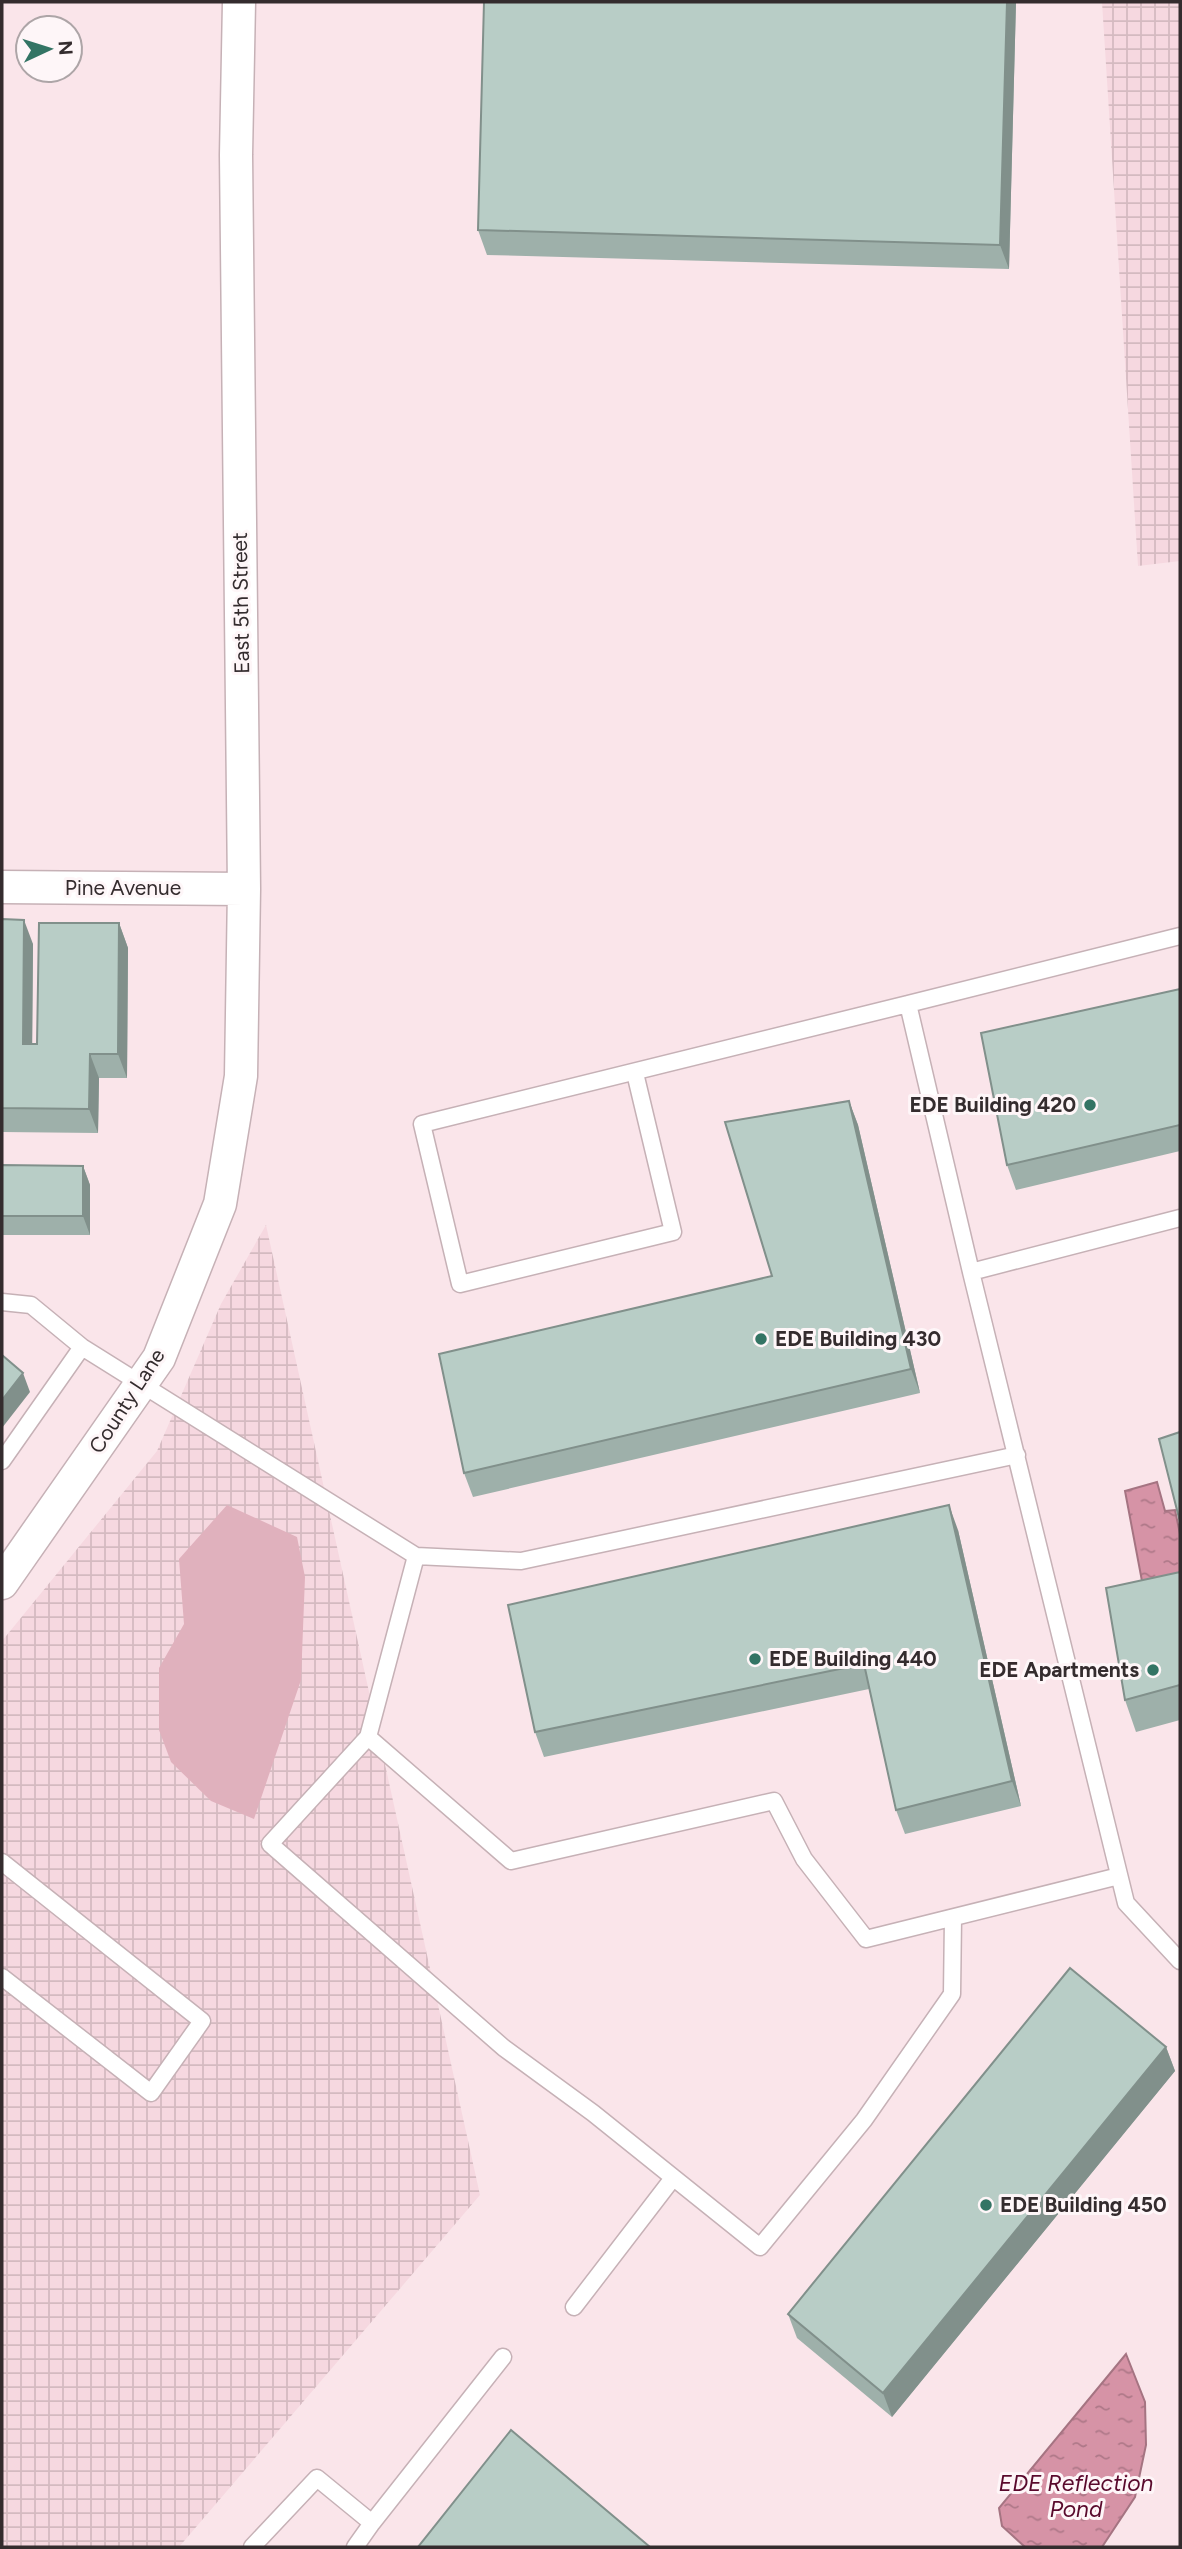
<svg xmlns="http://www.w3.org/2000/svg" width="1182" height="2549" font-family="Figtree,sans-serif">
<defs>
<pattern id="industrial-grid" width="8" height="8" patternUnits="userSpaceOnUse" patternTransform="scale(1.75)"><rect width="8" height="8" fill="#f6d8e0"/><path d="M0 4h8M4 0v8" fill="none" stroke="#d4bac0"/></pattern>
<pattern id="water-ripples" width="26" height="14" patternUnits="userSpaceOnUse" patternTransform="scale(1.75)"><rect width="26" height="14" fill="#d693a6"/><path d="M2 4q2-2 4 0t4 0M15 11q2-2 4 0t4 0" fill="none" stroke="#ae7888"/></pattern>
</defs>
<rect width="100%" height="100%" fill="#fae5ea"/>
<!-- industrial -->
<path fill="url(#industrial-grid)" d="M1102,2H1180V561L1138,566Z
M266,1225L480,2195L179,2547H2V1641L157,1451L221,1304Z"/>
<!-- green -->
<path fill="#e0b1bd" d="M227,1505L297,1537L305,1577L301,1680L254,1819L211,1801L171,1762L159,1730V1668L184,1624L179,1559Z"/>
<!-- water -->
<path fill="url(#water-ripples)" stroke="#a57482" stroke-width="2" d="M1157,1482L1165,1511L1175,1510L1180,1534V1588L1145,1597L1125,1491Z
M1126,2354L1145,2402L1146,2445L1135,2497L1102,2547H1025L1002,2526L999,2508Z"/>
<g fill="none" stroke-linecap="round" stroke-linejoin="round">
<defs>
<path id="lane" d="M635,1073L673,1232L460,1284L422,1124L908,1004
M1180,1218L971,1272L1126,1903L1180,1961
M971,1272L908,1004L1180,936
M2,1302L31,1305L82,1347L416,1556L368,1737L270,1844L504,2048L593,2113L760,2247L864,2120L952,1994L953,1918
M2,1461L82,1347
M416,1556L521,1561L1017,1455
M368,1737L511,1861L774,1801L804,1859L866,1939L1119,1876
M2,1862L202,2021L151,2093L2,1977
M574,2307L673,2178
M252,2547L317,2478L372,2523L503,2357
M355,2547L372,2523"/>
<path id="street" d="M2,887L244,889
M2,1583L159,1358L220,1204L241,1076L244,889L236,155L239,2"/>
</defs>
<!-- lane casing -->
<use href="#lane" stroke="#c6b1b6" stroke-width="19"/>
<!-- street casing -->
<use href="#street" stroke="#c6b1b6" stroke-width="35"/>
<!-- lane -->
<use href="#lane" stroke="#fff" stroke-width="16"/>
<!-- street -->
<use href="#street" stroke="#fff" stroke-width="32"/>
</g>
<!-- wall -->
<path fill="#9eb0aa" d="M484,2H1016L1009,269L487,255L478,230Z
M2,919L33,944L32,1044H37L119,923L128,948L127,1078H99L98,1133L2,1132Z
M1180,989V1151L1016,1190L1007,1165Z
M849,1101L858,1125L920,1393L473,1497L464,1473L772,1276Z
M2,1165L83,1166L90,1185V1235H2Z
M958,1530L1021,1806L905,1834L896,1810L869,1689L544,1757L535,1732Z
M1180,1572V1720L1136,1732L1125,1700Z
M1166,2047L1175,2071L892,2417L797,2338L788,2314Z"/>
<!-- shaded-wall -->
<path fill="#81908b" d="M1007,2H1016L1009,269L1000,245Z
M24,920L33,944L32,1068L23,1044Z
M119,923L128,948L127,1078L118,1054Z
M90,1054L99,1078L98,1133L89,1109Z
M849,1101L858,1125L920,1393L911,1369Z
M83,1166L90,1185V1235L83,1216Z
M23,1373L30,1392L2,1428V1400Z
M949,1505L958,1530L1021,1806L1012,1781Z
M1166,2047L1175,2071L892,2417L883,2393Z"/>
<!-- building -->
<path fill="#b8cdc6" stroke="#81908b" stroke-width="2" d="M484,2H1007L1000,245L478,230Z
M2,919L24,920L23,1044H37L39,923H119L118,1054H90L89,1109L2,1108Z
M1180,989V1125L1007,1165L981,1033Z
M849,1101L911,1369L464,1473L439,1354L772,1276L725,1122Z
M2,1165L83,1166V1216H2Z
M2,1355L23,1373L2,1400Z
M1180,1432V1522L1159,1439Z
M949,1505L1012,1781L896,1810L864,1664L535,1732L508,1605Z
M1180,1572V1685L1125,1700L1106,1588Z
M1070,1968L1166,2047L883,2393L788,2314Z
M511,2430L650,2547H418Z"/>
<!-- markers -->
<g fill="#337464" stroke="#fef6f8" stroke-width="2.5">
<circle cx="1090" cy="1105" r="7"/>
<circle cx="761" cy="1339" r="7"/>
<circle cx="755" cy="1659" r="7"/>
<circle cx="1153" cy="1670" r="7"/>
<circle cx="986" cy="2205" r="7"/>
</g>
<g text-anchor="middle" stroke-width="6" stroke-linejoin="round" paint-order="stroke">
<!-- street labels -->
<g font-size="21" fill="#342c2e" stroke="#fef6f8">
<text transform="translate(241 603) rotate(-91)" y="7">East 5th Street</text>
<text x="123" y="895">Pine Avenue</text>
<text transform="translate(127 1401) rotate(-57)" y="7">County Lane</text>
</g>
<!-- poi labels -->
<g font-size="21" font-weight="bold" fill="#342c2e" stroke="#fef6f8" text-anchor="start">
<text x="1076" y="1112" text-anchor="end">EDE Building 420</text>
<text x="775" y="1346">EDE Building 430</text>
<text x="769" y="1666">EDE Building 440</text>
<text x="1139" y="1677" text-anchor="end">EDE Apartments</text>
<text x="1000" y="2212">EDE Building 450</text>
</g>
<!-- water labels -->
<g font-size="23" font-style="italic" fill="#59092c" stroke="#fef6f8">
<text x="1076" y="2491">EDE Reflection<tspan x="1076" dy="26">Pond</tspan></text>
</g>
</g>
<!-- border -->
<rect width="1182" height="2549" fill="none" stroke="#342c2e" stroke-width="7"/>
<!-- north arrow -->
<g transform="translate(49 49) rotate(86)"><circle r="33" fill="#fef6f8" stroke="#ada5a7" stroke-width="2"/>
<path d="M0-5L12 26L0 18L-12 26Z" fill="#337464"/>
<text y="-10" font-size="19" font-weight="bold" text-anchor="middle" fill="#342c2e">N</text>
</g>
</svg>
